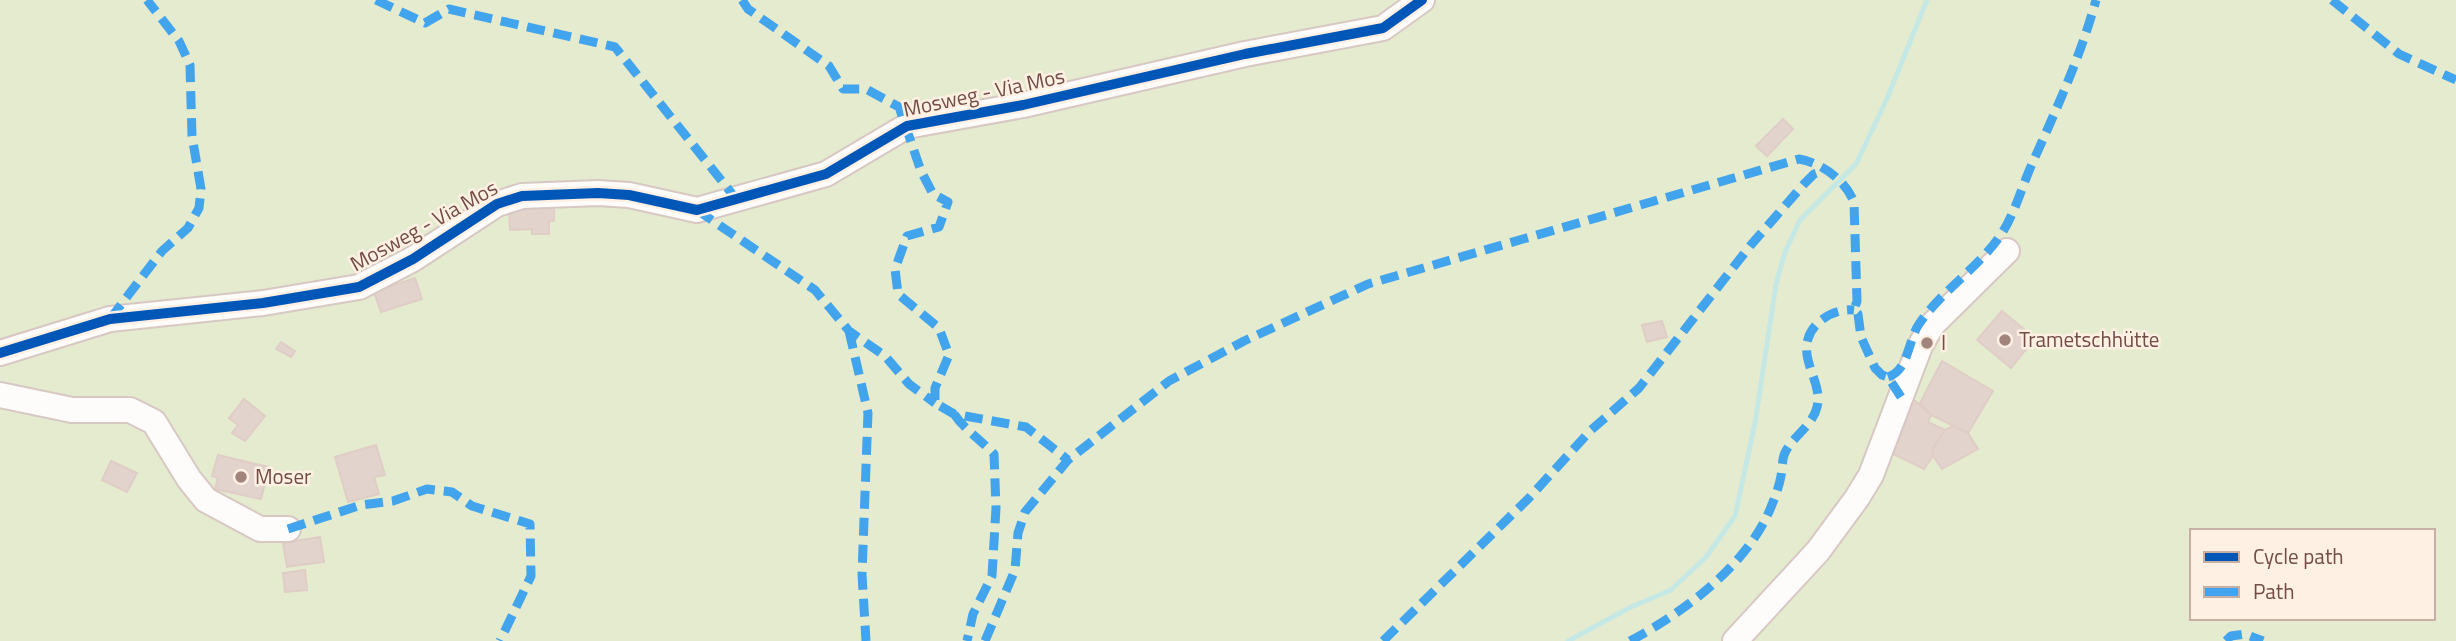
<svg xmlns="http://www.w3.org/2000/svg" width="2456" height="641" font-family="'Titillium Web',sans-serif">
<rect width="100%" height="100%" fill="#f6ece4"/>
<!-- green -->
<path fill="#e5ebce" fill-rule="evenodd" d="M0,0H2456V641H0ZM2192,531H2433V618H2192Z"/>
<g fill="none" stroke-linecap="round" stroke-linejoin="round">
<!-- stream -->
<path stroke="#c6e8e5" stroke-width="5" d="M1568,641L1631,607L1671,590L1706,557L1735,516L1755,423L1776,284L1785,252L1800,220L1856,164L1886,101L1927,0"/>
</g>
<!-- building -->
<path fill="#e2d3cc" stroke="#dfcdc6" stroke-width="2" d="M1783,119L1793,129L1767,156L1756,146Z
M509,208H554V221H549V234H532V229L510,230Z
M415,278L422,299L381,312L374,292Z
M2002,311L2035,338L2011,368L1977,340Z
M1662,321L1667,337L1647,342L1642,325Z
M281,342L295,351L291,357L276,349Z
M1942,361L1993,391L1968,433L1931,415L1920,403Z
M244,399L265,416L245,441L232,433L238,425L229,418Z
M1913,399L1931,415L1928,422L1945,430L1933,448V456L1924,469L1891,453L1907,420L1905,419Z
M1952,426L1968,433L1978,449L1942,469L1933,456V448L1945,430Z
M376,445L385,475L374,477L379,494L348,502L335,457Z
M218,455L269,467L261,499L215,489L218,478L212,476Z
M111,461L137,473L127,492L102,480Z
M320,537L324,562L287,567L283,543Z
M305,570L307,590L285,592L283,573Z"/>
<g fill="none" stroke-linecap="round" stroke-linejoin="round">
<defs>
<path id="minor" d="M0,353L110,319L263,303L359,287L413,259L497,204L522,196L598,193L629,195L697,210L826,174L907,126L1023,105L1245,54L1383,28L1422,0
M0,395L72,410H130L154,422L189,479L206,500L260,529H288
M1735,641L1818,551L1857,498L1871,475L1920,346L1932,325L2007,251"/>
</defs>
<!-- minor casing -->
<use href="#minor" stroke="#d7c8c3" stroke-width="28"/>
<!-- minor -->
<use href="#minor" stroke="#fefcfb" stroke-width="24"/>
<!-- quiet -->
<path stroke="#42a4ec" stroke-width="9" stroke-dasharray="18 9" stroke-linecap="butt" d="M376,0L425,23L449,9L615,47L737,200
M742,0L748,9L829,66L843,89H866L899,107L921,171L933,194L948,202L939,227L907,236L895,269L898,294L939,328L949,355L935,388V403L954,414L1026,427L1068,460
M2332,0L2399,54L2456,80
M697,210L815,290L849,331L885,356L909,384L935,403
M110,319L162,251L188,228L199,208L201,189L192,136L190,65L179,41L147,0
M849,331L868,413L862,574L866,641
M1888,377C1909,370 1908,340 1919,324C1942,290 1979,268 2002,233C2015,213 2022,186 2032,164C2056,110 2080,58 2096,0
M954,414C964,429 981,440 994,454L996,508L992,576L973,614L967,641
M288,529L361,505L393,501L427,489L452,492L472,506L530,524L531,576L500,641
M985,641L1015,570L1018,533L1025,512L1068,460L1169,381L1244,341L1368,284L1799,159C1822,163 1845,180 1854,202L1857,301L1854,310L1858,314L1861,337L1875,368L1882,375L1888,377L1901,397
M1383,641L1529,498L1590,431L1639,388L1750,246L1804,184L1814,174L1825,170
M1630,641C1683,613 1748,565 1771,507C1775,497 1779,487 1781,476C1782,470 1782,462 1784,455C1791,437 1813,426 1817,407C1823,384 1801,363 1808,339C1813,321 1835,308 1854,310
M2226,641L2231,636L2245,634L2263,641"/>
<defs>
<path id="cycleway" d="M0,353L110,319L263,303L359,287L413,259L497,204L522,196L598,193L629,195L697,210L826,174L907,126L1023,105L1245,54L1383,28L1422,0"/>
</defs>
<!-- cycleway casing -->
<use href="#cycleway" stroke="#fff0e4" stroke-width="15"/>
<!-- cycleway -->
<use href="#cycleway" stroke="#0057b8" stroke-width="10"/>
</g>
<!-- markers -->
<g fill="#a1857d" stroke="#fff0e4" stroke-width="2.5">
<circle cx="2005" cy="340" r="7"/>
<circle cx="1927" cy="343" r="7"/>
<circle cx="241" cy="477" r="7"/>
</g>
<g text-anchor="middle" stroke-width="5" stroke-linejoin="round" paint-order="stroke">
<!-- street labels -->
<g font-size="21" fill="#734d45" stroke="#fff0e4">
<text transform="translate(984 93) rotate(-12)" y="7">Mosweg - Via Mos</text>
<text transform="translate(424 226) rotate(-29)" y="7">Mosweg - Via Mos</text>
</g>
<!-- poi labels -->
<g font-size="21" fill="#734d45" stroke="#fff0e4" text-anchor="start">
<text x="2019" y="347">Trametschhütte</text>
<text x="1941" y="350">I</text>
<text x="255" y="484">Moser</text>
</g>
</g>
<!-- legend -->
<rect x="2190" y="529" width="245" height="91" fill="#fff0e4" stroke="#c7afa4" stroke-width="2"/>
<rect x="2204" y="552" width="35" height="10" fill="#0057b8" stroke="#c7afa4" stroke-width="2"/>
<text x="2253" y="564" font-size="21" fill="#734d45">Cycle path</text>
<rect x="2204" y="587" width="35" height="10" fill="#42a4ec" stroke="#c7afa4" stroke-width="2"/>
<text x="2253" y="599" font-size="21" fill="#734d45">Path</text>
</svg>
